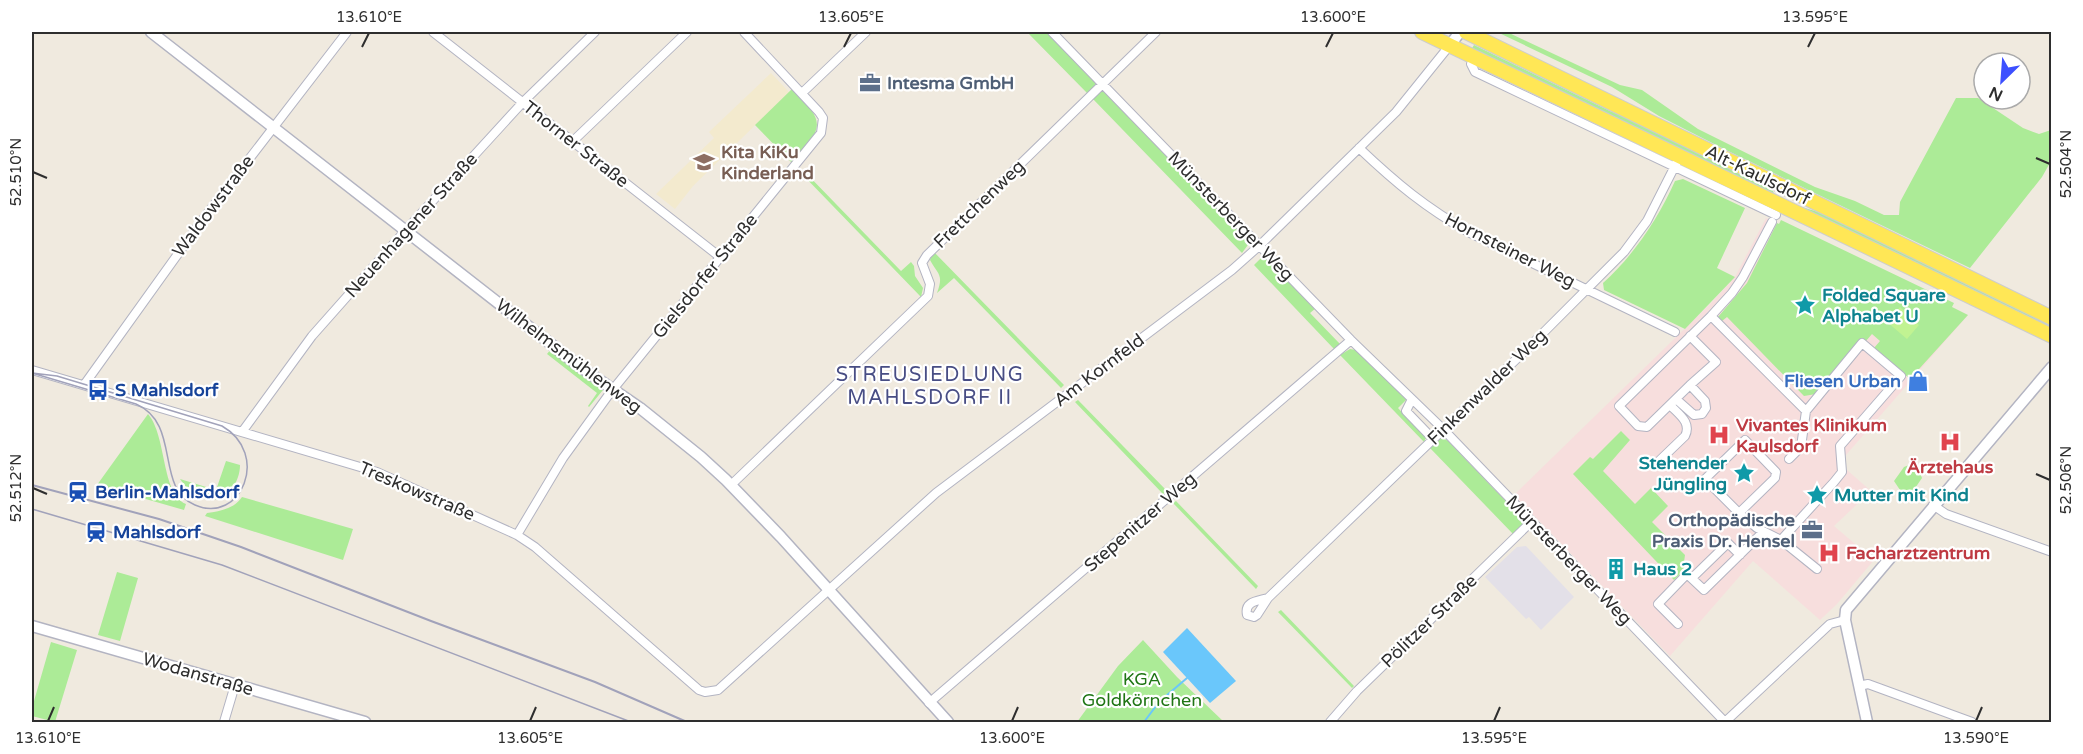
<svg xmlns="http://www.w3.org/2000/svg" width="2083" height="754" font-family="'Varela Round',sans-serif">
<rect width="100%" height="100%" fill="#f0eadf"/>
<!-- industrial -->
<path fill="#e3e0e8" d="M1526,546L1574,597L1541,630L1529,617L1526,619L1485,577L1517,547Z"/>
<!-- education -->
<path fill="#f3eace" d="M771,73L789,92L693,186L675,209L656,194L714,138L709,132Z"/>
<!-- medical -->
<path fill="#f7dedd" d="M1766,218L1968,315L1839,463L1871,491L1834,526L1874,560L1837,604L1820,620L1753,561L1670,656L1514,495L1711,303L1735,277Z"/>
<!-- green -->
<path fill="#aceb97" d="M1027,32H1048L1097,83L1087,93Z
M1497,32H1507L1620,85L1642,90L1698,129L1815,187L1855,201L1884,215H1899L1900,202L1956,98H1978L2023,128L2039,134L2051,130V161L2042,177L1970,268L1726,150L1659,116L1612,87Z
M1474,45L1610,111L1646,125L1772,188L1774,194L1471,50Z
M793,88C826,124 824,126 792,163L755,125Z
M1100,90H1103L1250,242L1242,253L1092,98Z
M803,170L901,271L911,262L914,266L915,276L923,288L921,297L801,173Z
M1683,179L1745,208L1717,268L1735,277L1685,329L1604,290L1603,283C1634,255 1658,219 1675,181Z
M1789,203L1831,216L2051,323V329Z
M1781,220L1954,303L1952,307L1968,315L1910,379L1874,348L1880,341L1872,334L1866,341L1863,339L1816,394L1804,396L1727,317L1722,321L1718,317L1747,283L1777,223L1779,224Z
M933,251L1064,385L1061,388L954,278L937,293C944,274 938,275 930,260Z
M1264,255L1316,308L1310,313L1340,344L1334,349L1254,265Z
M551,349L585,375L584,377L603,390L589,407L588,406L597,393L547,354Z
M1350,349L1356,350L1407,399L1398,408L1426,438L1424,442L1340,355Z
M1078,400L1167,491L1163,494L1075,402Z
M148,414C167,436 161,494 186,504L184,510L97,485Z
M1621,431L1630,440L1603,471L1635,504L1651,488L1668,506L1652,522L1685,555L1684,562L1688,566L1674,580L1573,474L1590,457L1593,459Z
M1443,438L1448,441L1523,519L1522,526L1514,535L1430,448L1440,439Z
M226,461L240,465C240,485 223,507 201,498C191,495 186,487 180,479L216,490Z
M1909,465L1919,471L1922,478L1911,494L1900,490L1894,481L1904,467Z
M242,497L353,529L343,560L205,516L207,513C220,511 234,509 242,497Z
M1176,501L1258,586L1256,589L1173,503Z
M117,572L138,578L120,641L98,635Z
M1281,610L1354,686L1352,688L1278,612Z
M1143,640L1177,677L1224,722H1077L1118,666Z
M51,642L77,650L55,722L32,716V708Z"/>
<!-- pitch -->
<path fill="#c1f392" d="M1900,307L1919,325L1907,339L1887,322Z"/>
<!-- water -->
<path fill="#6ac7fb" d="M1187,628L1236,681L1210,703L1163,652Z"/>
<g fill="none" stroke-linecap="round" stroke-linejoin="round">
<!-- stream -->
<path stroke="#6ac7fb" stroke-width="2" d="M1144,722L1159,702L1187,678"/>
<defs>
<path id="minor" d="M433,32L720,257
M1052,32L1351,340L1443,429L1725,722
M1474,57L1471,64L1475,72L1776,215
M802,93L866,32
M573,141L687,32
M1359,148C1397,184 1425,207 1470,233L1675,332
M1711,316L1806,411L1862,343L1901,376L1840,446L1842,472L1834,482L1781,540
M32,370L377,472L517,535L535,547L699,690L705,692L718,690L936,493L1232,270L1259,246L1396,112L1450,45
M84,385L203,219L347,32
M1690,385L1716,362L1690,336
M1412,399L1406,411L1433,439
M1676,399L1694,415L1702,414L1706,408L1705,401L1690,385L1647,427L1638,426L1619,406L1711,316L1732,293L1743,277L1772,222
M242,432L312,336L405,231L523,102L595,32
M1789,459L1801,447L1806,411
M1660,460L1685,436C1692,422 1678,414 1670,405
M731,485L928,296L930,284L922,263L927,255L1156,32
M1933,505L1946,514L2052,552
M1739,513L1775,478L1776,472L1745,440L1705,479L1741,515L1757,528L1781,540L1817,569
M517,535L563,458L610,393L821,133L823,118L819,112L744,32
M1692,578L1728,543L1740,555
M1268,598L1257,615L1254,617L1247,615C1244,601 1258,601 1268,598L1529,347L1624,252L1647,221L1680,156
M1678,624L1658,604L1687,574L1704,590L1763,532
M1859,686L1868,684L1972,722
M929,703L1351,340
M224,722L235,685
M1330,722L1357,691L1531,522
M1725,722L1830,624L1845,620"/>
<path id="tertiary" d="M151,32L579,366L640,408L701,457L726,480L781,537L948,722
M1450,45L1460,32
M32,626L365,722
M1867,722L1845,620L1846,610L2052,367"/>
<path id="primary" d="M1422,32L2052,336
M1466,32L2052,318"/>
</defs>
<!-- minor casing -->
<use href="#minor" stroke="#b3b4c2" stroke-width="10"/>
<!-- tertiary casing -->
<use href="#tertiary" stroke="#b3b4c2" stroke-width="13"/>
<!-- primary casing -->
<use href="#primary" stroke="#cdcdcd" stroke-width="16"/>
<!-- minor -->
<use href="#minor" stroke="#fff" stroke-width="8"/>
<!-- tertiary -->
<use href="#tertiary" stroke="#fff" stroke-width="10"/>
<!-- primary -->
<use href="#primary" stroke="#ffe756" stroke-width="14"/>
<!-- tram -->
<path stroke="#a1a2ba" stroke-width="1.5" d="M32,373L57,376L222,426C271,454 241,525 195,505C154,488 182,424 136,404L32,373
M32,509L222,565L631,722"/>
<!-- rail -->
<path stroke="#a1a2ba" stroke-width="2" d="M32,485L159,519L241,547L431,621L595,682L687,722"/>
</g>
<!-- ticks -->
<path fill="none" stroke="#2e2e2e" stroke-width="2" d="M362,47L369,33M844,47L851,33M1326,47L1333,33M1808,47L1815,33M2036,158L2050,164M33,172L47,178M2036,474L2050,480M33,488L47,494M48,721L54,707M530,721L536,707M1012,721L1018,707M1494,721L1500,707M1976,721L1982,707"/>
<!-- icons -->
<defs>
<symbol id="office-bare" viewBox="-9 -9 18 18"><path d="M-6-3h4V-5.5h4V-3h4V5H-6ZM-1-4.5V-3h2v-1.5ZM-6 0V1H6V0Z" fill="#5c6f8a" stroke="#fff" stroke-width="2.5" paint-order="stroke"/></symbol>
<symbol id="school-bare" viewBox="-9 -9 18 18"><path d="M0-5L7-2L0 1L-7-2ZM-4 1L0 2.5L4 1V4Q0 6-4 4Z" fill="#8d6e63" stroke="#fff" stroke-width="2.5" paint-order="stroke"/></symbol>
<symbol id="sight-bare" viewBox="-9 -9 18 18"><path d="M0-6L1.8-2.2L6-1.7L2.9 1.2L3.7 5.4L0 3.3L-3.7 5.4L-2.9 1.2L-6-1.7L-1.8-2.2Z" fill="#0f9aa8" stroke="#fff" stroke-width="2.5" paint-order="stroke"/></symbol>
<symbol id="shop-bare" viewBox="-9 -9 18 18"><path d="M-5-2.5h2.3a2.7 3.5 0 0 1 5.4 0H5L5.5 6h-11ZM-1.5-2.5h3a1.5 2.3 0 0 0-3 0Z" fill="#3f7fe0" stroke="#fff" stroke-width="2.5" paint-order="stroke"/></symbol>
<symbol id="bus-bare" viewBox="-9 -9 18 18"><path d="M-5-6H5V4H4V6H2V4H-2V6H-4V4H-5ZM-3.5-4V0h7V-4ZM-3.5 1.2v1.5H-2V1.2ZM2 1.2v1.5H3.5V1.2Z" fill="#1a4fb4" stroke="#fff" stroke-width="2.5" paint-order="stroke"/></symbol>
<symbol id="hospital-bare" viewBox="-9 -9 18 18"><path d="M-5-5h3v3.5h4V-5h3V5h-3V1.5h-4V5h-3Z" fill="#e0444e" stroke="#fff" stroke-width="2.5" paint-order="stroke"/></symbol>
<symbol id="station-bare" viewBox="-9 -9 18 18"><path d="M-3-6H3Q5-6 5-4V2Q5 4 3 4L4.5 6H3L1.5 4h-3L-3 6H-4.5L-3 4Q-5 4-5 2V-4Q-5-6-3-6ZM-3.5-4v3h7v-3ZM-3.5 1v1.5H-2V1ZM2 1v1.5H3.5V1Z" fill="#1a4fb4" stroke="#fff" stroke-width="2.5" paint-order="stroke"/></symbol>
<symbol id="building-bare" viewBox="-9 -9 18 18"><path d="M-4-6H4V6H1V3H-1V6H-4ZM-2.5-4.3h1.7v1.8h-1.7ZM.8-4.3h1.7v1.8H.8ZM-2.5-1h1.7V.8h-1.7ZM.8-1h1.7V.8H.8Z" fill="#0f9aa8" stroke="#fff" stroke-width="2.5" paint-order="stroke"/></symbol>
</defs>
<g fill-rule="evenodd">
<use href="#office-bare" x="855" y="68" width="30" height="30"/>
<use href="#school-bare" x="689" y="147" width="30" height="30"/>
<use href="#sight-bare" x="1790" y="290" width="30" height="30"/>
<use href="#shop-bare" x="1903" y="366" width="30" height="30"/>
<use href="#bus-bare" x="83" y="375" width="30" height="30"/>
<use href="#hospital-bare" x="1704" y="420" width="30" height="30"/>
<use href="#hospital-bare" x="1935" y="427" width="30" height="30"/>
<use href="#sight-bare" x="1729" y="458" width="30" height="30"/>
<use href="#station-bare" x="63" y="477" width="30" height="30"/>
<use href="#sight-bare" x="1802" y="480" width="30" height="30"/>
<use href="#office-bare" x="1797" y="515" width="30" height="30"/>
<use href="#station-bare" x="81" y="517" width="30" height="30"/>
<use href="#hospital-bare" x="1814" y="538" width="30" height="30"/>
<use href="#building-bare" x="1601" y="554" width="30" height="30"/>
</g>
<g text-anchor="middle" stroke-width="4.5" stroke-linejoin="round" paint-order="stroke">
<!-- service labels -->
<g font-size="18" font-weight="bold" fill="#4e5e75" stroke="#fff" text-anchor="start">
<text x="887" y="89">Intesma GmbH</text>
<text x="1795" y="526" text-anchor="end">Orthopädische<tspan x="1795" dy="21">Praxis Dr. Hensel</tspan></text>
</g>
<!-- street labels -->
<g font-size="18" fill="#2e2e2e" stroke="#fff">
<text transform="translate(576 144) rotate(38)" y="6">Thorner Straße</text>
<text transform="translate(1758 175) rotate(26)" y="6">Alt-Kaulsdorf</text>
<text transform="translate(979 204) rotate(-44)" y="6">Frettchenweg</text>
<text transform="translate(213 206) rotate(-53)" y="6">Waldowstraße</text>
<text transform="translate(1231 216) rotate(46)" y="6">Münsterberger Weg</text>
<text transform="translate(411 225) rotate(-48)" y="6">Neuenhagener Straße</text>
<text transform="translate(1510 250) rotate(27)" y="6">Hornsteiner Weg</text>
<text transform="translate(705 276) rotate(-51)" y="6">Gielsdorfer Straße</text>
<text transform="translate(569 356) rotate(37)" y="6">Wilhelmsmühlenweg</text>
<text transform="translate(1099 370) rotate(-37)" y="6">Am Kornfeld</text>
<text transform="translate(1487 387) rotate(-44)" y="6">Finkenwalder Weg</text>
<text transform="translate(417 491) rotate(23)" y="6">Treskowstraße</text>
<text transform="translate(1140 522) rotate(-41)" y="6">Stepenitzer Weg</text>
<text transform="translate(1569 560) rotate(46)" y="6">Münsterberger Weg</text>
<text transform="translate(1429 621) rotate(-44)" y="6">Pölitzer Straße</text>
<text transform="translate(198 674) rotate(16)" y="6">Wodanstraße</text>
</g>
<!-- education labels -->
<g font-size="18" font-weight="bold" fill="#785e54" stroke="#fff" text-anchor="start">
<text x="721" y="158">Kita KiKu<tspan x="721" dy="21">Kinderland</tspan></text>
</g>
<!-- culture labels -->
<g font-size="18" font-weight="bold" fill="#0d838f" stroke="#fff" text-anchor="start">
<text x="1822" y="301">Folded Square<tspan x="1822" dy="21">Alphabet U</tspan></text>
<text x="1727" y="469" text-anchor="end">Stehender<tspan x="1727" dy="21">Jüngling</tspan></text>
<text x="1834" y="501">Mutter mit Kind</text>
<text x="1633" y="575">Haus 2</text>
</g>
<!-- shop labels -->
<g font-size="18" font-weight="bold" fill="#366cbe" stroke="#fff" text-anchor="end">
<text x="1901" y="387">Fliesen Urban</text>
</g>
<!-- transit labels -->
<g font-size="18" font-weight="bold" fill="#164399" stroke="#fff" text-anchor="start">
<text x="115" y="396">S Mahlsdorf</text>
<text x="95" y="498">Berlin-Mahlsdorf</text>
<text x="113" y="538">Mahlsdorf</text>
</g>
<!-- health labels -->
<g font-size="18" font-weight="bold" fill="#be3a42" stroke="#fff" text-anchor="start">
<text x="1736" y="431">Vivantes Klinikum<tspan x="1736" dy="21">Kaulsdorf</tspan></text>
<text x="1950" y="473" text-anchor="middle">Ärztehaus</text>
<text x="1846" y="559">Facharztzentrum</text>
</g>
<!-- park labels -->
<g font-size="18" fill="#1f7514" stroke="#fff">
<text x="1142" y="685">KGA<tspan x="1142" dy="21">Goldkörnchen</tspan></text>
</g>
<!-- neighbourhood labels -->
<g font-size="20" letter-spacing="1.5" fill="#484d84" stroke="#fff">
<text x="930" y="381">STREUSIEDLUNG<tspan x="930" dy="23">MAHLSDORF II</tspan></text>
</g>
</g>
<!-- border -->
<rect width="2083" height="754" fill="none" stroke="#ffffff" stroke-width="66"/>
<!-- north arrow -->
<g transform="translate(2002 81) rotate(205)"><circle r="28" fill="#ffffff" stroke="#ababab" stroke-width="1.5"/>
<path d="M0-4.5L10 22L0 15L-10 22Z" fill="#3d50ff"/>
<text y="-9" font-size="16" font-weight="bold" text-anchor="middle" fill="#2e2e2e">N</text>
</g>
<rect x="33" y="33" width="2017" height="688" fill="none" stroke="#2e2e2e" stroke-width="2"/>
<g font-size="15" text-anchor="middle" fill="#2e2e2e">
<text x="369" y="22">13.610°E</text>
<text x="851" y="22">13.605°E</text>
<text x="1333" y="22">13.600°E</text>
<text x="1815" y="22">13.595°E</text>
<text transform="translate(2066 164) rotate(-90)" y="5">52.504°N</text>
<text transform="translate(16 172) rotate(-90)" y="5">52.510°N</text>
<text transform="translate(2066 480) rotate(-90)" y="5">52.506°N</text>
<text transform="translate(16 488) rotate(-90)" y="5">52.512°N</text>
<text x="48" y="743">13.610°E</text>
<text x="530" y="743">13.605°E</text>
<text x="1012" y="743">13.600°E</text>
<text x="1494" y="743">13.595°E</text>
<text x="1976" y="743">13.590°E</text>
</g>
</svg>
